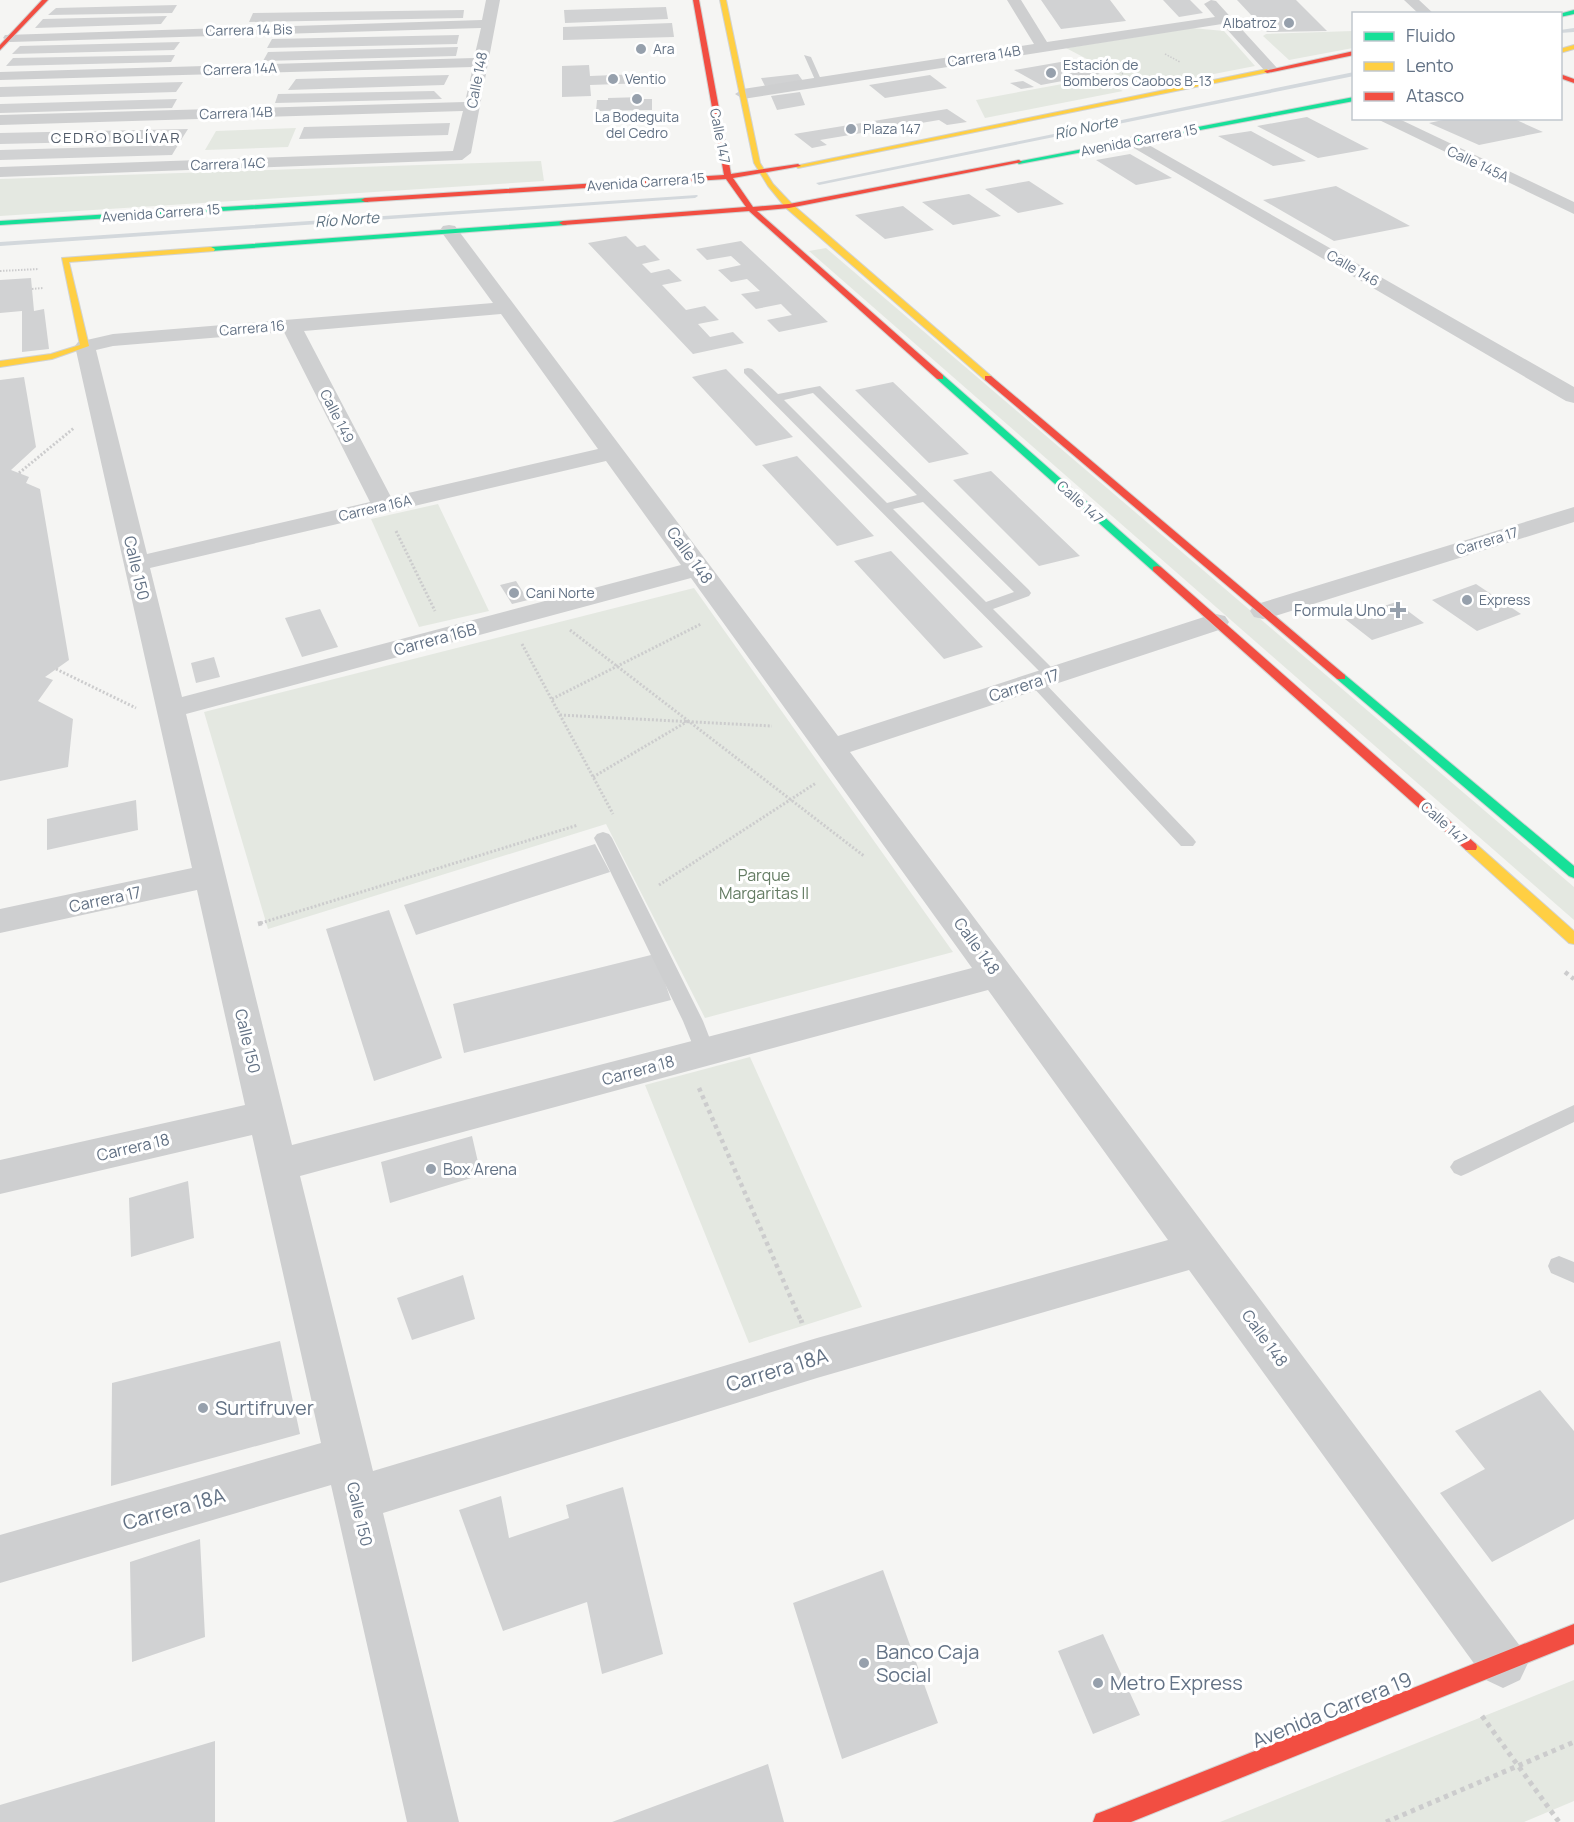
<svg xmlns="http://www.w3.org/2000/svg" width="1574" height="1822" font-family="Manrope,sans-serif">
<rect width="100%" height="100%" fill="#f5f5f3"/>
<!-- green -->
<path fill="#e4e8e1" d="M1192,28L1224,31L1255,66L1142,88L1066,48Z
M1353,31V48L1289,60L1263,36L1266,34Z
M1095,78L1123,91L985,118L976,100Z
M296,128L288,147L205,150L216,131Z
M541,161L544,181L0,216V179Z
M826,248L1574,887V920L809,251Z
M438,504L489,611L419,627L371,519Z
M694,588L953,952L705,1018L606,824L268,929L204,712Z
M750,1057L862,1307L749,1343L645,1085Z
M1574,1680V1801L1524,1822H1220Z"/>
<g fill="none" stroke-linecap="round" stroke-linejoin="round">
<!-- stream -->
<path fill="#d3d8dc" fill-rule="evenodd" d="M1574,28V32L1560,33V30Z
M1354,72V76L819,185L816,183Z
M697,195L698,196L695,198L0,246V242Z"/>
</g>
<!-- building -->
<path fill="#d1d2d3" d="M1041,0H1110L1126,21L1061,29Z
M1163,0H1190L1203,13L1179,17Z
M1237,0H1296L1327,31L1267,32Z
M177,5L172,13L48,15L56,8Z
M666,7L668,19L565,23L564,10Z
M464,10L463,18L249,22L253,13Z
M167,16L161,24L35,28L43,19Z
M672,23L674,37L563,40V27Z
M459,35L457,44L267,48L272,39Z
M180,42L174,50L12,54L20,46Z
M458,47L456,56L263,61L268,52Z
M175,55L171,62L6,66L13,58Z
M1072,60L1100,74L1041,85L1014,70Z
M589,65L590,76L663,73L665,86H647L646,83L590,85L591,96L562,97V66Z
M798,74L803,81L765,86L761,78Z
M449,75L444,85L288,90L296,79Z
M930,75L947,88L885,98L869,85Z
M1023,81L1034,87L1021,89L1010,83Z
M183,82L176,92L0,97V87Z
M434,91L442,99L275,103L278,94Z
M800,92L805,105L777,110L771,96Z
M643,97V99H652V110L596,111L597,100H608V98Z
M177,99L172,108L0,113V104Z
M947,109L967,122L947,125L939,120L820,140L827,145L812,148L794,134Z
M1307,117L1369,149L1318,158L1257,126Z
M1452,118H1512L1543,132L1479,145L1429,123Z
M450,123L448,135L299,139L304,127Z
M188,129L181,140L0,144V133Z
M1251,131L1306,161L1273,166L1218,136Z
M178,145L172,155L0,160V150Z
M1130,154L1172,178L1136,185L1096,160Z
M1029,181L1064,204L1018,213L985,189Z
M1336,186L1410,226L1334,241L1263,200Z
M969,194L1001,216L953,225L922,202Z
M903,206L934,230L885,239L855,215Z
M626,236L637,247L645,245L660,260L642,264L651,273L669,269L682,281L662,285L686,310L705,306L719,320L698,324L710,337L733,332L744,343L693,354L588,243Z
M741,241L828,322L779,332L767,320L792,315L781,304L756,309L741,294L760,291L747,279L731,282L718,270L741,265L731,256L707,260L696,249Z
M31,278L34,311L44,309L49,349L22,352V311L0,313V280Z
M726,369L793,437L756,446L692,377Z
M24,377L36,447L11,470L29,477L26,483L40,489L69,660L45,677L53,680L38,701L73,719L68,767L0,781V380Z
M893,382L969,454L929,463L855,390Z
M797,456L874,536L837,546L762,465Z
M991,471L1080,556L1039,566L953,480Z
M891,551L983,647L944,659L854,561Z
M516,581L528,600L512,604L500,585Z
M1476,584L1521,614L1477,631L1432,600Z
M1396,602L1424,623L1372,640L1345,619Z
M320,609L338,647L302,657L285,618Z
M214,657L220,677L196,683L191,663Z
M136,800L138,830L47,850V819Z
M595,844L610,872L416,935L404,905Z
M389,910L442,1058L374,1081L326,929Z
M655,954L671,1000L464,1053L453,1004Z
M472,1136L481,1175L390,1203L381,1162Z
M188,1181L194,1238L131,1257L129,1198Z
M463,1275L475,1319L412,1340L397,1298Z
M280,1341L300,1434L111,1486L112,1383Z
M1540,1390L1574,1431V1519L1492,1562L1440,1493L1485,1469L1455,1431Z
M623,1487L663,1654L602,1674L587,1602L503,1631L459,1510L501,1496L509,1538L569,1518L566,1505Z
M200,1539L205,1637L132,1662L130,1562Z
M883,1570L938,1723L842,1759L793,1603Z
M1103,1634L1140,1715L1093,1734L1058,1651Z
M215,1741V1822H0V1805Z
M768,1764L784,1822H612Z"/>
<g fill="none" stroke-linecap="round" stroke-linejoin="round">
<defs>
<path id="fast" d="M1574,10V14L1560,17L1559,14Z
M1354,97V101L1019,164L1016,162Z
M368,198V202H365L0,225V221Z
M563,221L567,223L566,225L211,251L207,249L211,247Z
M937,375H943L1161,567V571H1153L937,379Z
M1341,673L1345,675L1574,866V878L1569,876L1337,679V675Z"/>
<path id="slow" d="M720,0H726L760,163L773,184L792,204L991,376V380H985L786,208L768,186L754,163Z
M1574,45V49L1560,53V49Z
M1267,69L1269,72L798,168L795,166Z
M211,247L215,249L214,251L69,262L89,346L52,359L0,367V361L51,354L80,345L62,258Z
M1471,842L1476,844L1574,931V944L1569,943L1466,850L1465,847Z"/>
<path id="jam" d="M42,0H48L0,50V45Z
M693,0H699L731,174L798,164L801,166L733,178L753,207L789,204L1019,160L1022,162L789,208L757,211L943,375V379H937L749,211L563,225L559,223L563,221L746,207L726,179L365,202L361,200L365,198L724,175Z
M1354,51V55L1267,73L1264,71Z
M1560,74L1574,79V83L1560,78Z
M985,376H991L1345,675V679H1337L985,380Z
M1157,566L1161,567L1476,844L1477,847L1476,850H1466L1153,571V567Z
M1574,1624V1644L1131,1822H1093L1096,1814L1104,1811Z"/>
</defs>
<!-- fast casing -->
<use href="#fast" stroke="#d1d3d3" stroke-width="2"/>
<!-- slow casing -->
<use href="#slow" stroke="#d1d3d3" stroke-width="2"/>
<!-- jam casing -->
<use href="#jam" stroke="#d1d3d3" stroke-width="2"/>
<!-- path-far4 -->
<path stroke="#cccccd" stroke-width="1.5" stroke-dasharray="1.5 1.5" stroke-linecap="butt" d="M1165,54L1180,62
M1103,64L1123,74"/>
<!-- path-far3 -->
<path stroke="#cccccd" stroke-width="2" stroke-dasharray="1.5 1.5" stroke-linecap="butt" d="M0,271L39,269
M32,289L43,288"/>
<!-- path-far2 -->
<path stroke="#cccccd" stroke-width="3" stroke-dasharray="2 2" stroke-linecap="butt" d="M19,473L74,428
M396,531L435,611
M570,630L864,856
M522,644L613,814
M56,669L136,708
M552,699L701,624
M560,715L772,726
M593,777L688,721
M659,885L816,783
M261,923L578,825"/>
<!-- path-far1 -->
<path stroke="#cccccd" stroke-width="4.5" stroke-dasharray="4 4" stroke-linecap="butt" d="M258,924L266,922
M1565,972L1574,979
M699,1088L801,1321"/>
<!-- path -->
<path stroke="#cccccd" stroke-width="5" stroke-dasharray="4.5 4.5" stroke-linecap="butt" d="M801,1320L802,1323
M1482,1716L1559,1822
M1386,1822L1574,1742"/>
<!-- lane -->
<path fill="#cecfd0" fill-rule="evenodd" d="M804,55L811,57L823,84L816,82Z
M748,368L752,369L778,394L820,386L1029,590L1031,593L1029,596L993,609L1060,676L1057,679H1047L744,373V369ZM813,393L917,495L887,503L784,400ZM923,502L1014,592L986,602L893,509Z
M1035,676L1040,678L1193,838L1196,842L1193,846H1181L1030,684L1027,681L1030,678Z
M603,832L609,834L612,838L703,1021L715,1052L712,1058L705,1060L698,1058L683,1021L594,838L597,834Z
M1574,1105V1122L1468,1173L1461,1176L1454,1173L1450,1167L1454,1161Z
M1559,1256L1574,1262V1283L1551,1273L1548,1266L1551,1259Z"/>
<!-- street -->
<path fill="#cecfd0" fill-rule="evenodd" d="M486,0H500L471,153L462,160L0,177V167L453,151L463,111L0,125V115L465,102L473,67L0,80V72L474,58L481,28L10,42L3,38L5,35L482,20Z
M1007,0H1021L1047,42L1215,17L1204,4L1211,0L1216,1L1277,68L1270,72L1265,71L1222,24L743,99L735,94L743,89L1034,44Z
M1404,0H1419L1434,14H1419Z
M1375,118H1397L1574,202V214Z
M1133,136L1574,387V403L1566,401L1127,144L1125,141L1127,138Z
M449,225L455,226L838,736L1207,616L1216,614L1225,616L1229,622L1225,628L850,752L1520,1646L1528,1663L1520,1680L1503,1688L1486,1680L1189,1270L817,1378L383,1513L459,1822H407L331,1485L0,1583V1535L321,1443L252,1135L0,1194V1160L245,1105L197,890L0,933V909L192,868L75,346L78,342L113,334L493,303L440,230L443,226ZM501,314L598,449L391,497L304,331ZM284,332L370,502L147,554L96,350L113,346ZM606,461L681,565L182,697L150,568ZM691,578L972,968L292,1145L186,714ZM988,990L1168,1240L817,1338L373,1471L300,1176Z
M1574,507V522L1272,617L1263,619L1254,617L1250,611L1254,605Z"/>
<!-- fast -->
<use href="#fast" fill="#16e098" fill-rule="evenodd"/>
<!-- slow -->
<use href="#slow" fill="#ffcf43" fill-rule="evenodd"/>
<!-- jam -->
<use href="#jam" fill="#f24e42" fill-rule="evenodd"/>
</g>
<!-- markers -->
<g fill="#96a0ac" stroke="#fff" stroke-width="2">
<circle cx="1289" cy="23" r="6"/>
<circle cx="641" cy="49" r="6"/>
<circle cx="1051" cy="73" r="6"/>
<circle cx="613" cy="79" r="6"/>
<circle cx="637" cy="99" r="6"/>
<circle cx="851" cy="129" r="6"/>
<circle cx="514" cy="593" r="6"/>
<circle cx="1467" cy="600" r="6"/>
<path d="M1395 601h6v6h6v6h-6v6h-6v-6h-6v-6h6z"/>
<circle cx="431" cy="1169" r="6"/>
<circle cx="203" cy="1408" r="6"/>
<circle cx="864" cy="1663" r="6"/>
<circle cx="1098" cy="1683" r="6"/>
</g>
<g text-anchor="middle" stroke-width="6" stroke-linejoin="round" paint-order="stroke">
<!-- far-poi labels -->
<g font-size="14" fill="#637285" stroke="#fff" text-anchor="start">
<text x="1277" y="28" text-anchor="end">Albatroz</text>
<text x="653" y="54">Ara</text>
<text x="1063" y="70">Estación de<tspan x="1063" dy="16">Bomberos Caobos B-13</tspan></text>
<text x="625" y="84">Ventio</text>
<text x="637" y="122" text-anchor="middle">La Bodeguita<tspan x="637" dy="16">del Cedro</tspan></text>
<text x="863" y="134">Plaza 147</text>
<text x="526" y="598">Cani Norte</text>
<text x="1479" y="605">Express</text>
</g>
<!-- far-street labels -->
<g font-size="14" fill="#637285" stroke="#fff">
<text transform="translate(249 30) rotate(-1)" y="5">Carrera 14 Bis</text>
<text transform="translate(984 56) rotate(-9)" y="5">Carrera 14B</text>
<text transform="translate(240 69) rotate(-2)" y="5">Carrera 14A</text>
<text transform="translate(477 80) rotate(-79)" y="5">Calle 148</text>
<text transform="translate(236 113) rotate(-2)" y="5">Carrera 14B</text>
<text transform="translate(720 136) rotate(79)" y="5">Calle 147</text>
<text transform="translate(1139 140) rotate(-11)" y="5">Avenida Carrera 15</text>
<text transform="translate(228 164) rotate(-2)" y="5">Carrera 14C</text>
<text transform="translate(1478 164) rotate(25)" y="5">Calle 145A</text>
<text transform="translate(646 182) rotate(-4)" y="5">Avenida Carrera 15</text>
<text transform="translate(161 213) rotate(-4)" y="5">Avenida Carrera 15</text>
<text transform="translate(1353 268) rotate(30)" y="5">Calle 146</text>
<text transform="translate(252 328) rotate(-5)" y="5">Carrera 16</text>
<text transform="translate(337 416) rotate(63)" y="5">Calle 149</text>
<text transform="translate(1080 502) rotate(42)" y="5">Calle 147</text>
<text transform="translate(375 508) rotate(-13)" y="5">Carrera 16A</text>
<text transform="translate(1487 541) rotate(-17)" y="5">Carrera 17</text>
<text transform="translate(1444 823) rotate(42)" y="5">Calle 147</text>
</g>
<!-- far-water labels -->
<g font-size="15" font-style="italic" fill="#5f7382" stroke="#fff">
<text transform="translate(1086 128) rotate(-12)" y="5">Río Norte</text>
<text transform="translate(347 220) rotate(-4)" y="5">Río Norte</text>
</g>
<!-- far-neighbourhood labels -->
<g font-size="15" letter-spacing="1.5" fill="#525c6a" stroke="#fff">
<text x="116" y="143">CEDRO BOLÍVAR</text>
</g>
<!-- street labels -->
<g font-size="16" fill="#637285" stroke="#fff">
<text transform="translate(690 555) rotate(54)" y="6">Calle 148</text>
<text transform="translate(137 568) rotate(77)" y="6">Calle 150</text>
<text transform="translate(435 639) rotate(-15)" y="6">Carrera 16B</text>
<text transform="translate(1024 685) rotate(-18)" y="6">Carrera 17</text>
<text transform="translate(105 899) rotate(-12)" y="6">Carrera 17</text>
<text transform="translate(977 946) rotate(54)" y="6">Calle 148</text>
<text transform="translate(248 1041) rotate(77)" y="6">Calle 150</text>
<text transform="translate(638 1070) rotate(-15)" y="6">Carrera 18</text>
<text transform="translate(133 1147) rotate(-13)" y="6">Carrera 18</text>
<text transform="translate(1265 1338) rotate(54)" y="6">Calle 148</text>
<text transform="translate(360 1514) rotate(77)" y="6">Calle 150</text>
</g>
<!-- poi labels -->
<g font-size="16" fill="#637285" stroke="#fff" text-anchor="end">
<text x="1386" y="616">Formula Uno</text>
<text x="443" y="1175" text-anchor="start">Box Arena</text>
</g>
<!-- park labels -->
<g font-size="16" fill="#647c63" stroke="#fff">
<text x="764" y="881">Parque<tspan x="764" dy="18">Margaritas II</tspan></text>
</g>
<!-- near-street labels -->
<g font-size="20" fill="#637285" stroke="#fff">
<text transform="translate(777 1370) rotate(-17)" y="7">Carrera 18A</text>
<text transform="translate(174 1509) rotate(-16)" y="7">Carrera 18A</text>
<text transform="translate(1332 1710) rotate(-22)" y="7">Avenida Carrera 19</text>
</g>
<!-- near-poi labels -->
<g font-size="20" fill="#637285" stroke="#fff" text-anchor="start">
<text x="215" y="1415">Surtifruver</text>
<text x="876" y="1659">Banco Caja<tspan x="876" dy="23">Social</tspan></text>
<text x="1110" y="1690">Metro Express</text>
</g>
</g>
<!-- legend -->
<rect x="1352" y="12" width="210" height="108" fill="#ffffff" stroke="#c1c7ce" stroke-width="1.5"/>
<rect x="1364" y="32" width="30" height="9" fill="#16e098" stroke="#c1c7ce" stroke-width="1.5"/>
<text x="1406" y="42" font-size="18" fill="#637285">Fluido</text>
<rect x="1364" y="62" width="30" height="9" fill="#ffcf43" stroke="#c1c7ce" stroke-width="1.5"/>
<text x="1406" y="72" font-size="18" fill="#637285">Lento</text>
<rect x="1364" y="92" width="30" height="9" fill="#f24e42" stroke="#c1c7ce" stroke-width="1.5"/>
<text x="1406" y="102" font-size="18" fill="#637285">Atasco</text>
</svg>
